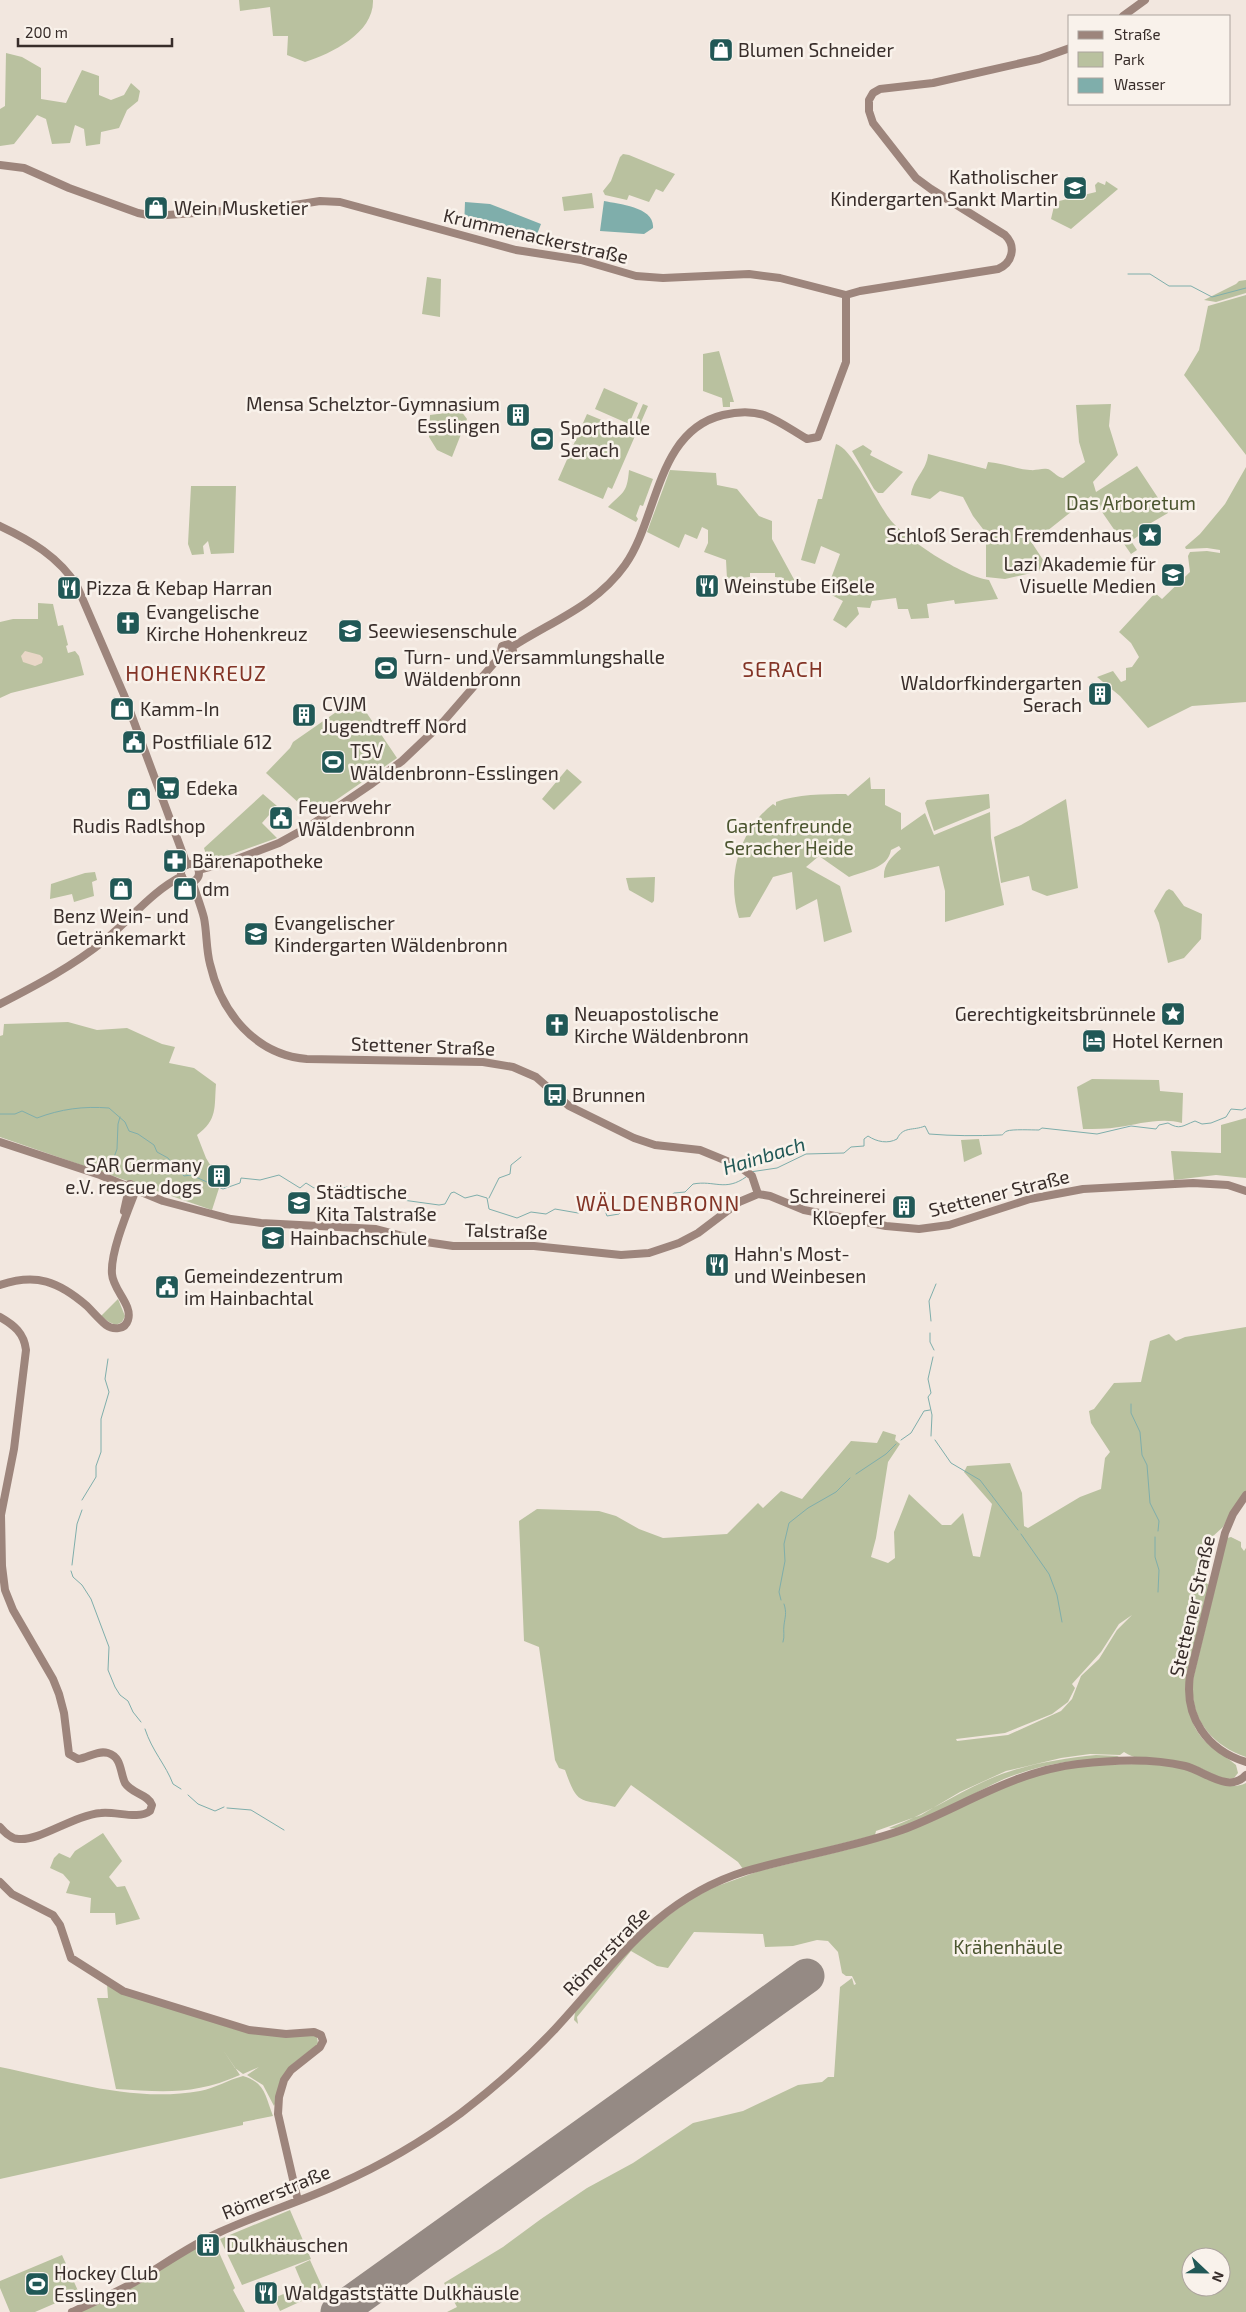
<svg xmlns="http://www.w3.org/2000/svg" width="1246" height="2312" font-family="'Exo 2',sans-serif">
<rect width="100%" height="100%" fill="#f2e7df"/>
<!-- green -->
<path fill="#b9c19f" fill-rule="evenodd" d="M239,0H373C374,33 332,53 305,62L287,55L288,36H273L270,7L240,11Z
M6,53L22,57L41,68V99L66,103L82,70L99,76V95L111,100L124,95L131,83L140,91L138,101L127,110L119,128L101,132L100,144L86,146L84,129L75,125L70,143L52,144L46,119L37,115L14,144L0,146V109L5,106Z
M623,154L629,155L675,174L663,192L656,189L649,202L629,195L627,200L605,195L603,191L611,181L620,157Z
M1106,181L1118,189L1071,229L1051,219L1055,202L1096,192L1095,185L1098,182L1105,185Z
M592,193L594,208L564,211L562,197Z
M427,277L441,279L440,317L422,314Z
M1246,280V293L1216,302L1204,300L1236,284L1239,281Z
M1246,295V455L1184,375L1199,350L1208,306Z
M719,351L734,402H730V407H723L722,398L703,391V354Z
M604,388L638,403L629,424L595,409Z
M643,404L648,406L612,489L608,487L603,499L558,480L587,414L631,432Z
M1111,404L1109,426L1118,455L1093,482L1096,492L1137,466L1168,513L1139,530L1141,534L1131,541L1137,550L1131,554L1091,496L1032,543L1049,569L1005,579L986,577V533L973,516L963,497L940,491L930,499L911,495C913,479 927,470 928,454L986,469L988,462C1002,463 1016,469 1030,470C1037,471 1044,467 1050,470C1055,473 1057,477 1063,478L1085,462L1079,442L1076,405Z
M461,411L467,419L452,457L437,450L429,437L430,415Z
M836,444C853,449 876,501 889,518C903,538 964,577 989,580L998,599L955,604L954,600L927,604L929,618L911,619L908,609H898L896,598L872,601L870,608L857,607L859,614L846,628L833,620L843,601L826,592L840,554L821,546L815,564L801,560L818,499H822Z
M863,445L872,451L870,455L903,472L883,493H878L874,489L852,451Z
M1246,467V702L1192,706L1148,728L1120,696L1097,677L1113,671L1121,682L1126,680V668L1132,667L1139,657L1131,643L1119,632L1155,593L1162,599L1190,572L1188,556L1190,552L1207,551L1220,553V550L1207,548L1186,549L1185,547L1200,534L1225,504Z
M629,470L653,479L643,506L640,505L636,516L638,519L636,522L608,507C622,492 627,495 629,470Z
M670,470L716,473L717,485L737,489L759,516L772,521V539L796,583L783,582L784,578L775,577V573H750V577L727,579L726,560L704,552L708,543V530L702,527L697,539L685,534L679,548L647,532Z
M191,486H236L234,553L211,554L208,541L203,546L204,554L192,555L188,544Z
M38,603L53,604L58,626L63,625L68,645L66,646L68,653L75,651L79,656L84,675L11,693L0,698V622L13,619H38Z
M342,708L364,709L397,758L313,816L266,773L290,748L293,742Z
M567,769L582,782L554,810L542,799Z
M870,777L871,789H885V805L901,813V830L925,813L934,835L990,812L991,838L1004,905L945,922V891L939,866L884,878C883,865 891,857 901,849L899,846L891,850C888,869 863,871 849,877L819,856L806,867L840,886L852,932L824,942L817,899L796,910L792,872L773,877L750,917L739,918C726,878 739,830 773,804L776,806V802C797,794 824,794 846,794L848,796Z
M263,794L277,806L262,823L277,838L218,859L216,857L207,858L204,848Z
M989,794L990,808L934,831L925,803L927,800Z
M1066,799L1078,888L1047,896L1032,890L1029,876L1001,883L994,837L1021,825Z
M95,872L97,880L92,882L94,896L74,902L72,894L50,899L51,884L85,873Z
M655,877L654,901L652,903L629,890L626,878Z
M1169,889L1173,891L1184,906L1202,914L1201,939L1184,958L1168,963L1159,923L1154,911L1166,891Z
M68,1022L97,1030L127,1028L162,1044L175,1047L169,1063L194,1068L216,1084C214,1108 218,1119 197,1135L206,1158L212,1168L209,1180L220,1185L212,1210L0,1137V1036L3,1035L4,1024Z
M1092,1079L1159,1080L1160,1091L1183,1093L1182,1123C1162,1117 1138,1124 1119,1127C1107,1129 1095,1129 1083,1129L1077,1087Z
M1246,1118V1178L1216,1175L1174,1180L1171,1151L1221,1153V1125Z
M979,1139L982,1154L964,1162L961,1140Z
M118,1299L125,1316L122,1322L116,1325L109,1322L101,1316Z
M1246,1327V1491L1233,1508L1223,1527L1211,1538L1200,1578L1209,1585L1188,1707C1197,1744 1211,1744 1236,1765L1238,1773L1234,1778C1219,1782 1204,1767 1189,1764C1168,1759 1144,1765 1124,1752L1120,1755L1090,1754L1061,1758L1006,1771L960,1792L921,1815L876,1831L875,1835L743,1869L738,1862L631,1785L615,1807C579,1798 578,1807 565,1770L559,1768L555,1760L539,1647L524,1641L519,1521L537,1509L599,1511L616,1516L639,1529L663,1538L727,1534L758,1503L763,1508L781,1491L802,1499L851,1441L877,1443L883,1431L896,1435L895,1440L900,1444L888,1462L876,1538L871,1557L888,1563L895,1558L894,1532L909,1494L942,1525H951L963,1513L973,1556L980,1557L992,1504L964,1472L967,1466L1010,1463L1022,1493L1024,1526L1028,1528L1080,1497L1101,1489L1105,1458L1110,1452L1091,1423L1089,1411L1094,1409L1114,1383L1141,1382L1150,1341L1169,1334L1176,1341L1185,1337ZM1132,1615L1117,1630L1099,1659L1081,1676L1072,1699L1061,1711L1008,1735L957,1741L956,1739L1005,1733L1052,1714L1068,1702L1075,1688L1072,1684L1101,1652L1119,1624Z
M1231,1537L1241,1542V1547L1244,1551L1246,1548V1757C1209,1744 1187,1715 1194,1675L1227,1538Z
M1096,1755L1119,1756C1108,1763 1080,1760 1066,1762C1045,1765 1024,1771 1004,1779C983,1788 905,1833 889,1828C925,1815 952,1796 985,1781C1020,1765 1058,1759 1096,1755Z
M1096,1765C1126,1765 1160,1761 1188,1770C1208,1776 1225,1793 1246,1783V2312H447L457,2307L444,2283L503,2247L541,2219L587,2188L633,2163L693,2123L743,2111L798,2085L822,2082L828,2077H834L840,1987L852,1978L854,1985L856,1984L852,1976H846L842,1973L838,1952L828,1941L817,1940L793,1946L765,1947L763,1934L694,1932L668,1968L657,1966L631,1951L577,2017L578,2024L574,2020L575,2012L645,1933L688,1901L712,1888L759,1871L850,1849L986,1793L1050,1771ZM1191,2257H1221V2287H1191Z
M103,1833L122,1861L109,1877L117,1887L125,1886L140,1919L116,1925L115,1913H90L91,1898L66,1893L70,1882L63,1874L50,1868L54,1858L59,1853L70,1858L75,1851Z
M107,1984L234,2029L309,2034L317,2036L318,2044L294,2063L274,2106L263,2085L247,2075L259,2067L243,2074L235,2068L223,2050L240,2075C195,2095 164,2092 116,2089L97,1998H108Z
M0,2067C65,2080 133,2103 200,2091C215,2088 228,2080 243,2076C266,2083 265,2096 273,2116L243,2122V2125L0,2179Z
M290,2210L311,2259L242,2285L220,2239Z
M202,2244L207,2252L217,2248L235,2288L233,2290L245,2312H79Z
M62,2255L79,2293L35,2312H10L0,2288V2281Z
M310,2260L324,2291L308,2298L295,2267Z
M300,2287L306,2299L280,2311L274,2298Z"/>
<!-- plaza -->
<path fill="#e9d7c7" d="M25,651L40,655L43,658L42,663L35,666L23,662L21,656Z"/>
<!-- water -->
<path fill="#7faeab" d="M604,201C619,204 655,207 653,228L644,234L600,231Z
M465,202L490,204L541,224L534,242L464,228Z"/>
<g fill="none" stroke-linecap="round" stroke-linejoin="round">
<!-- stream -->
<path stroke="#7faeab" stroke-width="1" d="M1128,274H1150L1169,286H1191L1212,297L1246,288
M0,1114H15L22,1111L37,1118C61,1109 83,1106 109,1108L125,1122L129,1131L138,1134L154,1145L157,1152L168,1158L171,1162H177L178,1169L184,1176L191,1175L223,1189L240,1183L241,1178L260,1180L279,1175L300,1188L306,1183L314,1188L323,1186L328,1192L347,1187L360,1193L376,1195L381,1197L439,1205L445,1204L451,1193L454,1192L465,1198L477,1195L487,1198L489,1209L517,1218L531,1212L546,1214L555,1209L578,1213L594,1208H604L607,1216L619,1214L625,1208H637L638,1205L656,1207L674,1193L685,1192L693,1184C715,1180 725,1192 746,1177
M113,1160L117,1149L118,1124L120,1117
M750,1172L777,1168L806,1154L844,1153L851,1147L864,1146V1139L868,1136C877,1142 888,1144 897,1139C903,1126 913,1131 925,1126L929,1134C953,1136 977,1136 1000,1135C1005,1135 1002,1133 1007,1131C1012,1129 1032,1130 1039,1130L1042,1128L1097,1134L1131,1126L1156,1129L1159,1125L1168,1123C1180,1130 1182,1126 1195,1121L1202,1124L1211,1123L1226,1117L1231,1109L1242,1110L1246,1108
M489,1198L499,1178L510,1174L511,1165L521,1157
M931,1321L929,1301L936,1284
M930,1333V1342L934,1350
M1131,1404V1413L1140,1432L1142,1455L1147,1465L1150,1503L1159,1521L1158,1531
M931,1436L932,1415L928,1397L931,1393L928,1379L933,1357
M901,1440L911,1433L924,1411L930,1410
M935,1440L951,1463L980,1480L1018,1530
M856,1474L886,1454L896,1444
M82,1500L96,1477V1466L101,1452V1419L109,1392L105,1379L108,1359
M1021,1534L1049,1574L1057,1595L1062,1622
M1155,1537V1557L1159,1570L1158,1592
M72,1565L77,1524L82,1510
M71,1571L73,1577L82,1585L91,1599L109,1647L108,1670L115,1687L120,1695L128,1701L133,1712L141,1722
M781,1600L779,1592L785,1561L784,1544L789,1523L808,1508L836,1492L850,1478
M783,1642C785,1636 783,1631 784,1625C785,1617 787,1613 784,1604
M145,1729C152,1751 166,1765 173,1784L181,1789
M188,1795L198,1804L215,1811L224,1807
M227,1808L251,1810L284,1830"/>
<!-- runway -->
<path stroke="#958a84" stroke-width="35" d="M338,2312L807,1976"/>
<!-- secondary -->
<path stroke="#9d857c" stroke-width="8" d="M1123,16L1145,0
M0,165L24,168L69,188L138,213L153,216L282,207L320,201L340,202L516,250L581,260L636,276L663,278L749,274L780,278L846,295L860,291L998,269C1012,263 1017,247 1005,235L931,189L916,178L873,123L869,111V100L873,93L880,89L933,83L1039,59L1070,48
M0,526C30,540 59,557 77,586L124,695L187,865
M512,647C552,621 596,606 625,565C658,519 656,431 723,415C736,412 751,411 764,415C780,421 793,431 807,439L818,437L846,362V295
M502,654L501,650L502,646L508,644L512,647
M502,654L510,655L513,651L512,647
M181 873a9 9 0 1 1 18 0a9 9 0 1 1-18 0Z
M199,870L232,861L279,843L308,827L370,785L402,761L443,722L502,654
M192,881C196,894 201,906 204,918C207,933 206,949 210,964C221,1012 255,1055 307,1059L483,1062L513,1067L536,1077L569,1106L634,1138L655,1145L700,1150L739,1166L752,1176L758,1194
M0,1004C37,985 73,966 105,940C132,918 151,892 182,876
M0,1142L100,1175L163,1201L231,1219L261,1223L376,1229L426,1242L453,1246H534L621,1255L649,1253L679,1243L698,1233L739,1202L758,1194L770,1196L804,1210L886,1226L919,1229L949,1225L1030,1199L1083,1189L1193,1183L1228,1185L1246,1191
M124,1211L130,1184
M0,1285C36,1273 58,1281 87,1306C93,1312 99,1319 106,1325C113,1330 125,1330 128,1320C133,1305 113,1290 112,1274C110,1252 129,1208 137,1187
M0,1317C14,1325 24,1333 26,1350L14,1449L1,1515L2,1566L5,1590L13,1610L53,1679L59,1694L64,1713L69,1754L78,1759C88,1758 97,1750 108,1753C122,1757 120,1773 125,1783C132,1794 148,1794 152,1805L150,1811C139,1820 115,1811 101,1813C74,1815 40,1841 19,1839C11,1839 5,1833 0,1827
M1246,1495L1233,1514L1225,1533L1190,1676C1184,1717 1207,1750 1246,1762
M0,1882L12,1894L53,1915L60,1925L71,1958L123,1991L249,2030L286,2034L314,2032L321,2035L323,2041L320,2047L291,2070L284,2080L279,2097L278,2114L298,2201
M72,2312C92,2303 113,2294 133,2283C162,2266 189,2246 220,2232C259,2214 300,2202 339,2184C382,2165 423,2141 461,2113C495,2087 527,2059 556,2028C616,1963 656,1899 746,1871C797,1856 851,1848 902,1830C963,1807 1011,1772 1078,1764C1111,1760 1152,1758 1185,1766C1205,1771 1229,1794 1246,1775"/>
</g>
<!-- icons -->
<defs>
<symbol id="shop-square" viewBox="-11 -11 22 22"><rect x="-9" y="-9" width="18" height="18" rx="4" fill="#215856" stroke="#f9f2eb"/><path d="M-5-2.5h2.3a2.7 3.5 0 0 1 5.4 0H5L5.5 6h-11ZM-1.5-2.5h3a1.5 2.3 0 0 0-3 0Z" fill="#fff"/></symbol>
<symbol id="school-square" viewBox="-11 -11 22 22"><rect x="-9" y="-9" width="18" height="18" rx="4" fill="#215856" stroke="#f9f2eb"/><path d="M0-5L7-2L0 1L-7-2ZM-4 1L0 2.5L4 1V4Q0 6-4 4Z" fill="#fff"/></symbol>
<symbol id="building-square" viewBox="-11 -11 22 22"><rect x="-9" y="-9" width="18" height="18" rx="4" fill="#215856" stroke="#f9f2eb"/><path d="M-4-6H4V6H1V3H-1V6H-4ZM-2.5-4.3h1.7v1.8h-1.7ZM.8-4.3h1.7v1.8H.8ZM-2.5-1h1.7V.8h-1.7ZM.8-1h1.7V.8H.8Z" fill="#fff"/></symbol>
<symbol id="stadium-square" viewBox="-11 -11 22 22"><rect x="-9" y="-9" width="18" height="18" rx="4" fill="#215856" stroke="#f9f2eb"/><path d="M0-5a6.5 5 0 1 0 0 10a6.5 5 0 1 0 0-10ZM-3.5-1.8h7v3.6h-7Z" fill="#fff"/></symbol>
<symbol id="sight-square" viewBox="-11 -11 22 22"><rect x="-9" y="-9" width="18" height="18" rx="4" fill="#215856" stroke="#f9f2eb"/><path d="M0-6L1.8-2.2L6-1.7L2.9 1.2L3.7 5.4L0 3.3L-3.7 5.4L-2.9 1.2L-6-1.7L-1.8-2.2Z" fill="#fff"/></symbol>
<symbol id="university-square" viewBox="-11 -11 22 22"><rect x="-9" y="-9" width="18" height="18" rx="4" fill="#215856" stroke="#f9f2eb"/><path d="M0-5L7-2L0 1L-7-2ZM-4 1L0 2.5L4 1V4Q0 6-4 4Z" fill="#fff"/></symbol>
<symbol id="restaurant-square" viewBox="-11 -11 22 22"><rect x="-9" y="-9" width="18" height="18" rx="4" fill="#215856" stroke="#f9f2eb"/><path d="M-5-6h1v4h1v-4h1v4h1v-4h1v5L-1.5 .5V6h-2V.5L-5-1ZM5-6V6H3V1.5H1.5Q1.5-4 5-6Z" fill="#fff"/></symbol>
<symbol id="church-square" viewBox="-11 -11 22 22"><rect x="-9" y="-9" width="18" height="18" rx="4" fill="#215856" stroke="#f9f2eb"/><path d="M-1.2-6h2.4v3.5h3.3v2.4h-3.3V6h-2.4V-.1h-3.3v-2.4h3.3Z" fill="#fff"/></symbol>
<symbol id="civic-square" viewBox="-11 -11 22 22"><rect x="-9" y="-9" width="18" height="18" rx="4" fill="#215856" stroke="#f9f2eb"/><path d="M-.6-6.5H3V-4.5H.6V-3L4-1V1h2V6H-6V1h2V-1L-.6-3ZM-1.2 2.5V6h2.4V2.5Z" fill="#fff"/></symbol>
<symbol id="supermarket-square" viewBox="-11 -11 22 22"><rect x="-9" y="-9" width="18" height="18" rx="4" fill="#215856" stroke="#f9f2eb"/><path d="M-6-5.5h2.5l.6 2H6L4.5 2H-2.5L-4.4-4H-6ZM-1.5 3.2a1.3 1.3 0 1 0 .1 0ZM3 3.2a1.3 1.3 0 1 0 .1 0Z" fill="#fff"/></symbol>
<symbol id="pharmacy-square" viewBox="-11 -11 22 22"><rect x="-9" y="-9" width="18" height="18" rx="4" fill="#215856" stroke="#f9f2eb"/><path d="M-2-6h4v4h4v4h-4v4h-4v-4h-4v-4h4Z" fill="#fff"/></symbol>
<symbol id="hotel-square" viewBox="-11 -11 22 22"><rect x="-9" y="-9" width="18" height="18" rx="4" fill="#215856" stroke="#f9f2eb"/><path d="M-6-4.5h1.5V1H6V5H4.5V3h-9V5H-6ZM-4 0a1.8 1.8 0 1 1 3.6 0ZM.5 0V-2.5h3Q6-2.5 6 0Z" fill="#fff"/></symbol>
<symbol id="bus-square" viewBox="-11 -11 22 22"><rect x="-9" y="-9" width="18" height="18" rx="4" fill="#215856" stroke="#f9f2eb"/><path d="M-5-6H5V4H4V6H2V4H-2V6H-4V4H-5ZM-3.5-4V0h7V-4ZM-3.5 1.2v1.5H-2V1.2ZM2 1.2v1.5H3.5V1.2Z" fill="#fff"/></symbol>
</defs>
<g fill-rule="evenodd">
<use href="#shop-square" x="707" y="36" width="28" height="28"/>
<use href="#school-square" x="1061" y="174" width="28" height="28"/>
<use href="#shop-square" x="142" y="194" width="28" height="28"/>
<use href="#building-square" x="504" y="401" width="28" height="28"/>
<use href="#stadium-square" x="528" y="425" width="28" height="28"/>
<use href="#sight-square" x="1136" y="521" width="28" height="28"/>
<use href="#university-square" x="1159" y="561" width="28" height="28"/>
<use href="#restaurant-square" x="693" y="572" width="28" height="28"/>
<use href="#restaurant-square" x="55" y="574" width="28" height="28"/>
<use href="#church-square" x="114" y="609" width="28" height="28"/>
<use href="#school-square" x="336" y="617" width="28" height="28"/>
<use href="#stadium-square" x="372" y="654" width="28" height="28"/>
<use href="#building-square" x="1086" y="680" width="28" height="28"/>
<use href="#shop-square" x="108" y="695" width="28" height="28"/>
<use href="#building-square" x="290" y="701" width="28" height="28"/>
<use href="#civic-square" x="120" y="728" width="28" height="28"/>
<use href="#stadium-square" x="319" y="748" width="28" height="28"/>
<use href="#supermarket-square" x="154" y="774" width="28" height="28"/>
<use href="#shop-square" x="125" y="785" width="28" height="28"/>
<use href="#civic-square" x="267" y="804" width="28" height="28"/>
<use href="#pharmacy-square" x="161" y="847" width="28" height="28"/>
<use href="#shop-square" x="107" y="875" width="28" height="28"/>
<use href="#shop-square" x="171" y="875" width="28" height="28"/>
<use href="#school-square" x="242" y="920" width="28" height="28"/>
<use href="#sight-square" x="1159" y="1000" width="28" height="28"/>
<use href="#church-square" x="543" y="1011" width="28" height="28"/>
<use href="#hotel-square" x="1080" y="1027" width="28" height="28"/>
<use href="#bus-square" x="541" y="1081" width="28" height="28"/>
<use href="#building-square" x="205" y="1162" width="28" height="28"/>
<use href="#school-square" x="285" y="1189" width="28" height="28"/>
<use href="#building-square" x="890" y="1193" width="28" height="28"/>
<use href="#school-square" x="259" y="1224" width="28" height="28"/>
<use href="#restaurant-square" x="703" y="1251" width="28" height="28"/>
<use href="#civic-square" x="153" y="1273" width="28" height="28"/>
<use href="#building-square" x="194" y="2231" width="28" height="28"/>
<use href="#stadium-square" x="23" y="2270" width="28" height="28"/>
<use href="#restaurant-square" x="252" y="2279" width="28" height="28"/>
</g>
<g text-anchor="middle" stroke-width="5" stroke-linejoin="round" paint-order="stroke">
<!-- poi labels -->
<g font-size="19" fill="#382d2a" stroke="#f9f2eb" text-anchor="start">
<text x="738" y="57">Blumen Schneider</text>
<text x="1058" y="184" text-anchor="end">Katholischer<tspan x="1058" dy="22">Kindergarten Sankt Martin</tspan></text>
<text x="174" y="215">Wein Musketier</text>
<text x="500" y="411" text-anchor="end">Mensa Schelztor-Gymnasium<tspan x="500" dy="22">Esslingen</tspan></text>
<text x="560" y="435">Sporthalle<tspan x="560" dy="22">Serach</tspan></text>
<text x="1132" y="542" text-anchor="end">Schloß Serach Fremdenhaus</text>
<text x="1156" y="571" text-anchor="end">Lazi Akademie für<tspan x="1156" dy="22">Visuelle Medien</tspan></text>
<text x="724" y="593">Weinstube Eißele</text>
<text x="86" y="595">Pizza &amp; Kebap Harran</text>
<text x="146" y="619">Evangelische<tspan x="146" dy="22">Kirche Hohenkreuz</tspan></text>
<text x="368" y="638">Seewiesenschule</text>
<text x="404" y="664">Turn- und Versammlungshalle<tspan x="404" dy="22">Wäldenbronn</tspan></text>
<text x="1082" y="690" text-anchor="end">Waldorfkindergarten<tspan x="1082" dy="22">Serach</tspan></text>
<text x="322" y="711">CVJM<tspan x="322" dy="22">Jugendtreff Nord</tspan></text>
<text x="140" y="716">Kamm-In</text>
<text x="152" y="749">Postfiliale 612</text>
<text x="350" y="758">TSV<tspan x="350" dy="22">Wäldenbronn-Esslingen</tspan></text>
<text x="186" y="795">Edeka</text>
<text x="298" y="814">Feuerwehr<tspan x="298" dy="22">Wäldenbronn</tspan></text>
<text x="139" y="833" text-anchor="middle">Rudis Radlshop</text>
<text x="192" y="868">Bärenapotheke</text>
<text x="202" y="896">dm</text>
<text x="121" y="923" text-anchor="middle">Benz Wein- und<tspan x="121" dy="22">Getränkemarkt</tspan></text>
<text x="274" y="930">Evangelischer<tspan x="274" dy="22">Kindergarten Wäldenbronn</tspan></text>
<text x="574" y="1021">Neuapostolische<tspan x="574" dy="22">Kirche Wäldenbronn</tspan></text>
<text x="1156" y="1021" text-anchor="end">Gerechtigkeitsbrünnele</text>
<text x="1112" y="1048">Hotel Kernen</text>
<text x="572" y="1102">Brunnen</text>
<text x="202" y="1172" text-anchor="end">SAR Germany<tspan x="202" dy="22">e.V. rescue dogs</tspan></text>
<text x="316" y="1199">Städtische<tspan x="316" dy="22">Kita Talstraße</tspan></text>
<text x="886" y="1203" text-anchor="end">Schreinerei<tspan x="886" dy="22">Kloepfer</tspan></text>
<text x="290" y="1245">Hainbachschule</text>
<text x="734" y="1261">Hahn's Most-<tspan x="734" dy="22">und Weinbesen</tspan></text>
<text x="184" y="1283">Gemeindezentrum<tspan x="184" dy="22">im Hainbachtal</tspan></text>
<text x="226" y="2252">Dulkhäuschen</text>
<text x="54" y="2280">Hockey Club<tspan x="54" dy="22">Esslingen</tspan></text>
<text x="284" y="2300">Waldgaststätte Dulkhäusle</text>
</g>
<!-- street labels -->
<g font-size="19" fill="#382d2a" stroke="#f9f2eb">
<text transform="translate(536 236) rotate(13)" y="7">Krummenackerstraße</text>
<text transform="translate(423 1046) rotate(2)" y="7">Stettener Straße</text>
<text transform="translate(999 1193) rotate(-14)" y="7">Stettener Straße</text>
<text transform="translate(506 1231) rotate(2)" y="7">Talstraße</text>
<text transform="translate(1192 1606) rotate(-77)" y="7">Stettener Straße</text>
<text transform="translate(606 1951) rotate(-46)" y="7">Römerstraße</text>
<text transform="translate(276 2192) rotate(-22)" y="7">Römerstraße</text>
</g>
<!-- park labels -->
<g font-size="19" fill="#4b552f" stroke="#f9f2eb">
<text x="1131" y="510">Das Arboretum</text>
<text x="789" y="833">Gartenfreunde<tspan x="789" dy="22">Seracher Heide</tspan></text>
<text x="1008" y="1954">Krähenhäule</text>
</g>
<!-- water labels -->
<g font-size="20" font-style="italic" fill="#215856" stroke="#f9f2eb">
<text transform="translate(764 1156) rotate(-17)" y="7">Hainbach</text>
</g>
<!-- quarter labels -->
<g font-size="21" letter-spacing="1" fill="#833426" stroke="#f9f2eb">
<text x="783" y="677">SERACH</text>
<text x="196" y="681">HOHENKREUZ</text>
<text x="658" y="1211">WÄLDENBRONN</text>
</g>
</g>
<!-- legend -->
<rect x="1068" y="15" width="162" height="90" fill="#f9f2eb" stroke="#aca39e"/>
<rect x="1078" y="31" width="25" height="8" fill="#9d857c" stroke="#aca39e"/>
<text x="1114" y="40" font-size="15" fill="#382d2a">Straße</text>
<rect x="1078" y="52" width="25" height="15" fill="#b9c19f" stroke="#aca39e"/>
<text x="1114" y="65" font-size="15" fill="#382d2a">Park</text>
<rect x="1078" y="78" width="25" height="15" fill="#7faeab" stroke="#aca39e"/>
<text x="1114" y="90" font-size="15" fill="#382d2a">Wasser</text>
<!-- north arrow -->
<g transform="translate(1206 2272) rotate(112)"><circle r="24" fill="#f9f2eb" stroke="#aca39e"/>
<path d="M0-4L9 19L0 12L-9 19Z" fill="#215856"/>
<text y="-8" font-size="14" font-weight="bold" text-anchor="middle" fill="#382d2a">N</text>
</g>
<!-- scale -->
<path d="M18 38v8h154v-8" fill="none" stroke="#382d2a" stroke-width="2.5"/>
<text x="25" y="38" font-size="15" fill="#382d2a" stroke="#f9f2eb" stroke-width="4" paint-order="stroke">200 m</text>
</svg>
